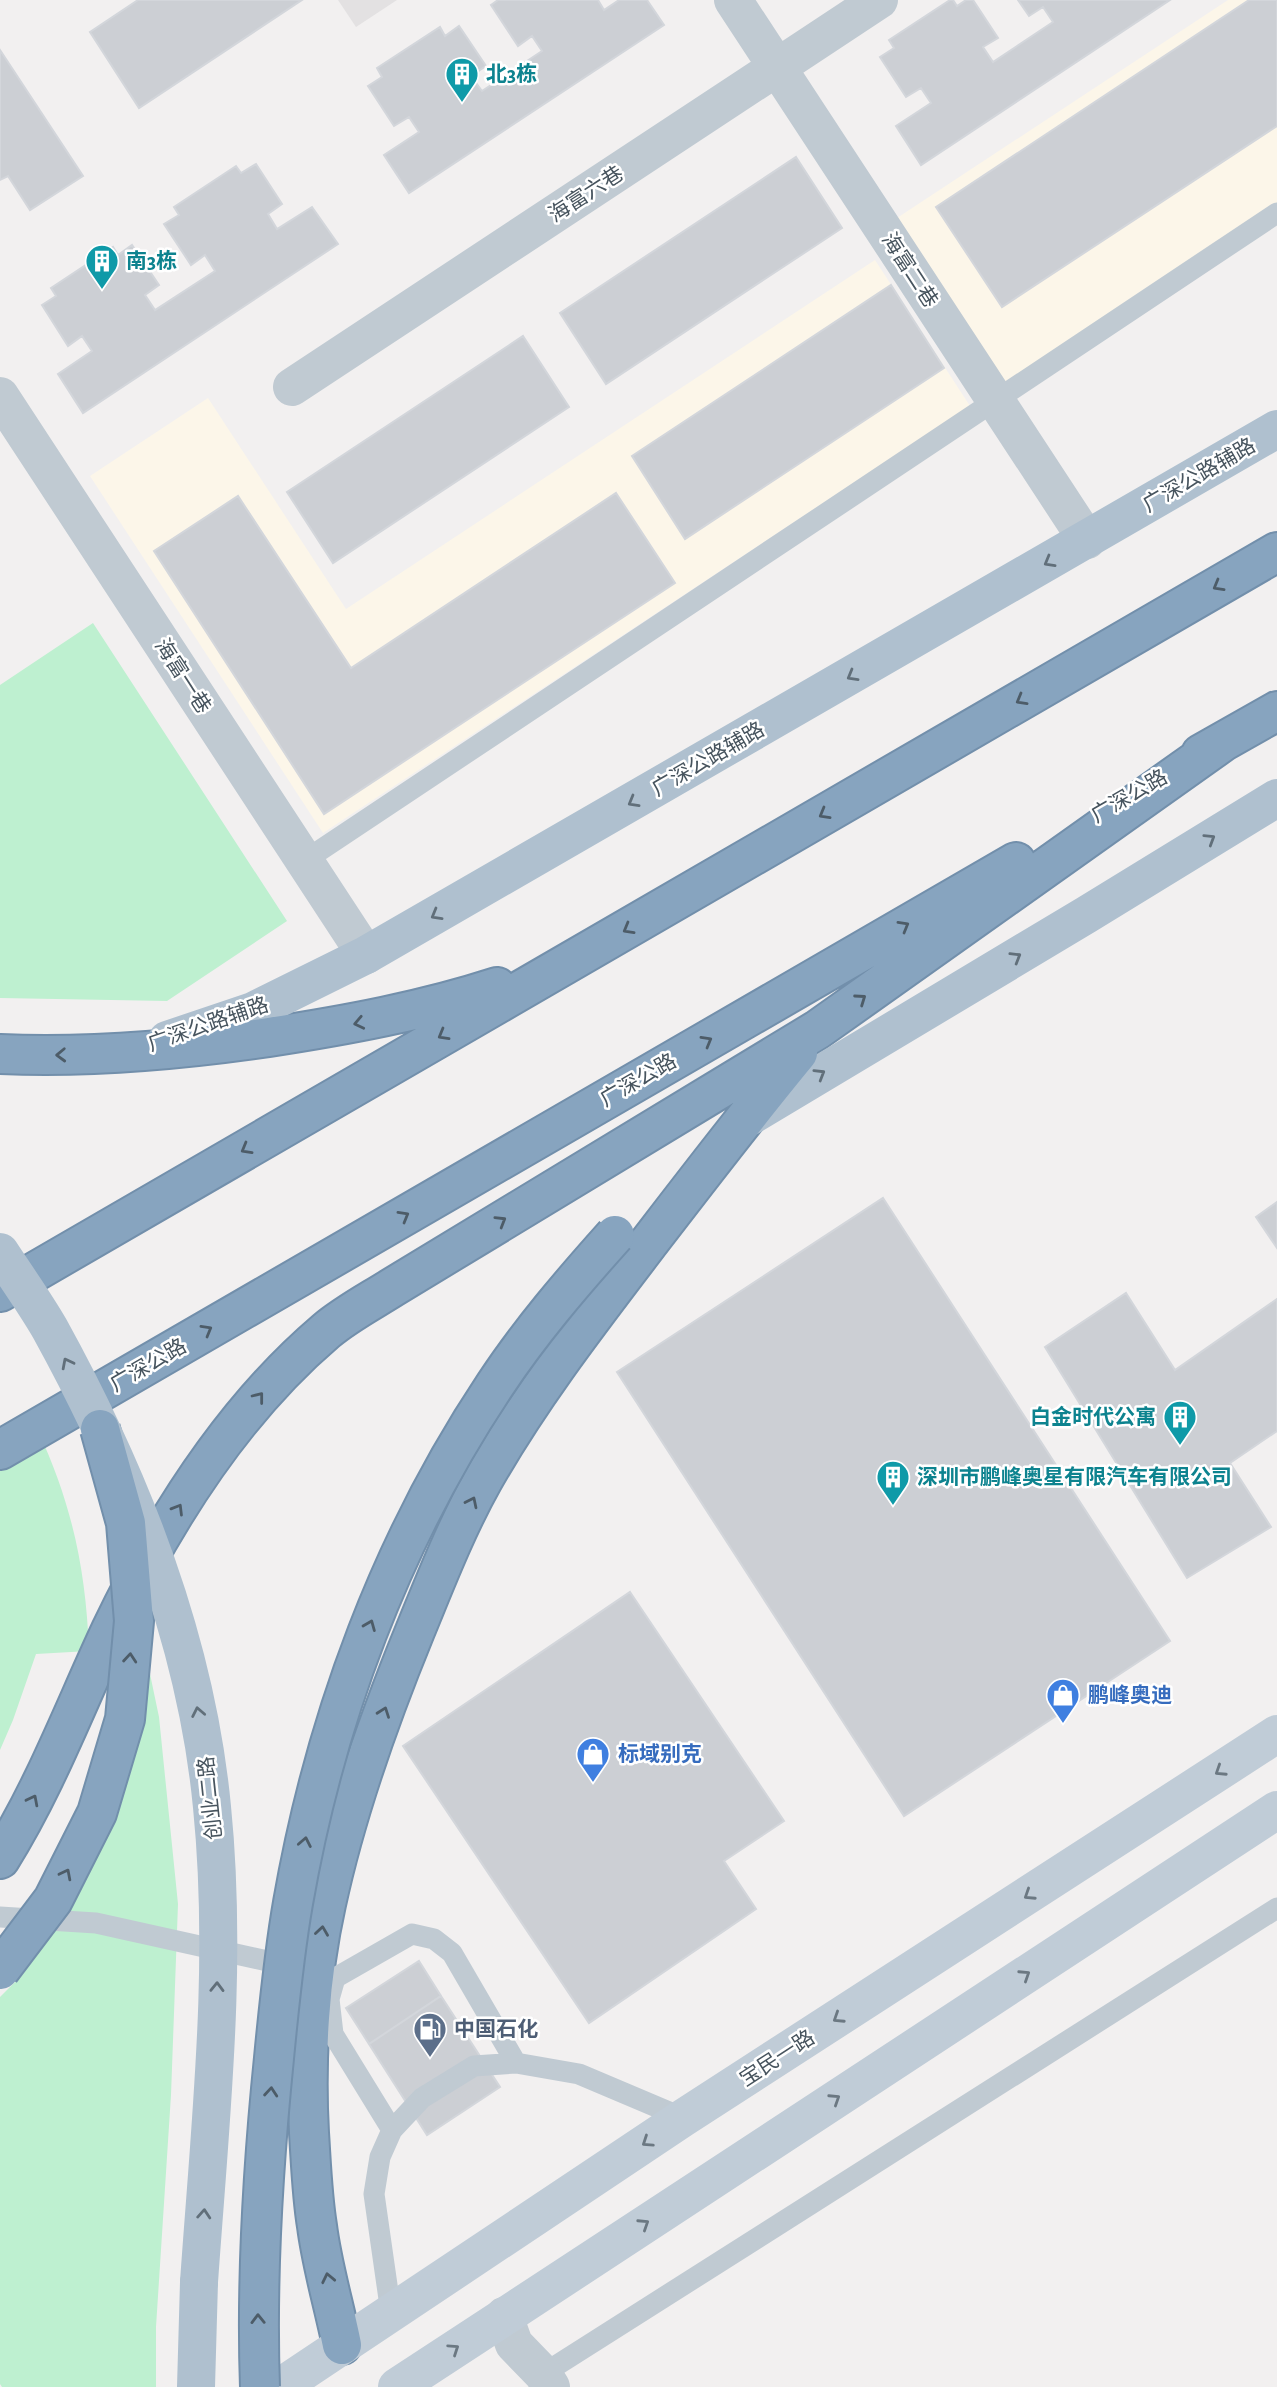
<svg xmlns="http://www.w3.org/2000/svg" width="1277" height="2387" font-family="'Alegreya Sans','Noto Sans SC',sans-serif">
<rect width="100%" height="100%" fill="#f2f0f0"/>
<!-- commercial -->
<path fill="#fcf6e9" d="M1228,0H1277V204L1005,384L897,218Z
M875,260L970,406L323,833L90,476L208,398L346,609Z"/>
<!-- education -->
<path fill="#e3e1e2" d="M338,0H397L356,27Z"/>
<!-- green -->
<path fill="#bef0d0" d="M93,623L287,921L167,1001L0,998V685Z
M38,1431C72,1504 86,1570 89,1651L36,1654L13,1720L0,1750V1453Z
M145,1650L159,1717L178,1904L171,2095L156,2327V2387H2L0,2384V1997L22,1975L54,1931L87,1879L107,1833Z"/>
<!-- building -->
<path fill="#cccfd4" stroke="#d3d6db" stroke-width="2" d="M138,0H302L139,108L90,32Z
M498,0H598L604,10L619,0H647L664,25L409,193L384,155L419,132L409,117L394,126L368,86L382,77L377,68L440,27L445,36L459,26L486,66L471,76L482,91L542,51L532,36L518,46L491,5Z
M950,0H953L957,6L966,0H973L998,38L983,47L993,62L1053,22L1043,7L1029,16L1018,0H1170L921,165L896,126L931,103L921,88L906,97L880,57L894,48L889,40Z
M1249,0H1277V126L1002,307L936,207Z
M0,50L83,176L30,210L8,176L0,180Z
M796,157L842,228L606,384L560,313Z
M256,164L282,204L268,214L277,229L312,207L338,244L83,413L58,374L92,351L82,336L68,346L42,305L56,296L51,288L113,247L118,255L132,245L159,285L145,295L155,310L215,271L205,255L191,265L164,224L179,215L174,207L236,166L241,173Z
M891,285L944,368L685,539L632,456Z
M523,336L569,407L333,563L287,492Z
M616,493L675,583L324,814L154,551L238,496L351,668Z
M883,1198L1170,1641L904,1816L617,1372Z
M1277,1202V1248L1256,1217Z
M1126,1293L1175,1370L1277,1299V1431L1230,1463L1271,1527L1187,1578L1045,1347Z
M630,1592L784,1821L724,1861L756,1909L589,2023L403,1746Z
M419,1961L441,1996L369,2044L346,2008Z
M441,1996L500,2087L427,2135L369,2044Z"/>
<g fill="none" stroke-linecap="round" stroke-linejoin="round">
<defs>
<path id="highway" d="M1201,754L1277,711
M0,1054C90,1058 180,1050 269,1037C347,1025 423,1011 497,987
M0,1292L1277,552
M0,1450L1016,862
M0,1859C45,1787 75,1707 111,1630C164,1519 232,1411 326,1331C346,1314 371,1301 393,1287L817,1030L1224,741
M342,2345C334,2305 322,2266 317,2226C312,2195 311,2163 309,2133C305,2059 310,1976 326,1904C346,1811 379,1719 415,1631C436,1580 456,1528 483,1480C530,1397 589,1321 647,1245C697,1180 746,1116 798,1053"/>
</defs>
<!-- highway casing -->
<use href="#highway" stroke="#728fab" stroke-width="42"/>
<!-- lane -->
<path stroke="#c0cad2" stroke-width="21" d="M304,861L1277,213
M0,1917L96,1923L290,1966
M392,2130L333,2034L329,1999L335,1978L412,1934L434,1939L452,1953L516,2063
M391,2313L374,2194L380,2157L392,2130L422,2098L474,2066L516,2063L579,2074L683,2118
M543,2374L1277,1908"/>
<!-- street -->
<path stroke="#c0cad2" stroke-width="38" d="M733,0L1087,540
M292,387L879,0
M0,396L366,955
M504,2316L514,2344L543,2374L551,2387"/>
<!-- secondary -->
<path stroke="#c0ccd7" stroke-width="38" d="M280,2387L683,2118L1277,1734
M397,2387L1277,1810"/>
<!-- primary -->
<path stroke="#afc0cf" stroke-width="38" d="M167,1040L253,1011L366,955L1277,429
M749,1117L1086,915L1277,798
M196,2387L199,2282"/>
<!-- highway -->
<use href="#highway" stroke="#87a4bf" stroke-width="38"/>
<defs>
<path id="highway-bridge" d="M0,1970L53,1900L97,1813L125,1719L134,1621L126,1523L100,1429
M260,2387C256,2277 263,2167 274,2058C279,2006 284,1954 293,1903C325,1719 391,1541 495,1385C530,1332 572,1283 615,1235"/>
</defs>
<!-- highway-bridge casing -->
<use href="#highway-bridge" stroke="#728fab" stroke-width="42" stroke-linecap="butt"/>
<!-- primary-bridge -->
<path stroke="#afc0cf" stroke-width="38" d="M0,1252C17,1278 35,1303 50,1329C131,1476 196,1639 212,1807C228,1965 210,2124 199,2282"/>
<!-- highway-bridge -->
<use href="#highway-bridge" stroke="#87a4bf" stroke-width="38"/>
</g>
<!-- one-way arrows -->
<defs><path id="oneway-chevron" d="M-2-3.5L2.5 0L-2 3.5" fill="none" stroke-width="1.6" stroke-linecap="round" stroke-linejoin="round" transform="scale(1.75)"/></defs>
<g stroke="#616f7a">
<use href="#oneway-chevron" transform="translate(1049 562) rotate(150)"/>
<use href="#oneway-chevron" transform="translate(852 676) rotate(150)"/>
<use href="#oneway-chevron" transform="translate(633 802) rotate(150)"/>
<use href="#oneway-chevron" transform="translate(1210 839) rotate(-32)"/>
<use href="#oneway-chevron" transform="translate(436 915) rotate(150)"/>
<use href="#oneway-chevron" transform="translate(1016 957) rotate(-31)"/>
<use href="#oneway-chevron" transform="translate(820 1074) rotate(-31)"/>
<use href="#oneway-chevron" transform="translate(67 1363) rotate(-117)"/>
<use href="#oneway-chevron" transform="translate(198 1712) rotate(-101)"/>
<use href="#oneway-chevron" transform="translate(217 1987) rotate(-89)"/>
<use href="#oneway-chevron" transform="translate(204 2214) rotate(-86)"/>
</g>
<g stroke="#4d5c68">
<use href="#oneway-chevron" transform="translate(1218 586) rotate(150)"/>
<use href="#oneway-chevron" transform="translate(1021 700) rotate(150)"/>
<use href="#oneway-chevron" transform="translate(824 814) rotate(150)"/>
<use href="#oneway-chevron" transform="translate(904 926) rotate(-30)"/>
<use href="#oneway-chevron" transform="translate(628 929) rotate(150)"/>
<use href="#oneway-chevron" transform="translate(861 999) rotate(-35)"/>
<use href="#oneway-chevron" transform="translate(359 1023) rotate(168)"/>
<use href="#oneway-chevron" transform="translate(443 1035) rotate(150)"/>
<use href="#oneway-chevron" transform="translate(707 1041) rotate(-30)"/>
<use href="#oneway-chevron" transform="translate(61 1055) rotate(178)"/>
<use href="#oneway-chevron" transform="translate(246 1149) rotate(150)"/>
<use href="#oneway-chevron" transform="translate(404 1216) rotate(-30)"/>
<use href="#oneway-chevron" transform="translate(501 1221) rotate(-31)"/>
<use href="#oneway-chevron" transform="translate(207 1330) rotate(-30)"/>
<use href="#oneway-chevron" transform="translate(259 1397) rotate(-52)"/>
<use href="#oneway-chevron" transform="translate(472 1502) rotate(-64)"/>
<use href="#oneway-chevron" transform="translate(178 1509) rotate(-59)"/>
<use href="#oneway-chevron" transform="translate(370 1625) rotate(-68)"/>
<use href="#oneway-chevron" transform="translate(130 1658) rotate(-85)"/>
<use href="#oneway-chevron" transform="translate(384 1712) rotate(-70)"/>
<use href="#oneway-chevron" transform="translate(33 1800) rotate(-63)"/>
<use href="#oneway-chevron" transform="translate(305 1842) rotate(-79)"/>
<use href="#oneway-chevron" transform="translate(66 1874) rotate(-63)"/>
<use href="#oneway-chevron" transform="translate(322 1931) rotate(-82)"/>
<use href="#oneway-chevron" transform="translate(271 2092) rotate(-85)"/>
<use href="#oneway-chevron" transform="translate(328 2278) rotate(-102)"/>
<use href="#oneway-chevron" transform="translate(258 2319) rotate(-91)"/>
</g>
<g stroke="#6b7882">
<use href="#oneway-chevron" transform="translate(1220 1771) rotate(147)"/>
<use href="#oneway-chevron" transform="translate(1029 1895) rotate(147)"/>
<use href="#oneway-chevron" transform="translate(1025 1975) rotate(-33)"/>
<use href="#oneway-chevron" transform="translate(838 2018) rotate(147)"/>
<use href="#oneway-chevron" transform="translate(835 2099) rotate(-33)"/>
<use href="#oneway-chevron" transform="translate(647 2142) rotate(146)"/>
<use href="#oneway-chevron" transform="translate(644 2224) rotate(-33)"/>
<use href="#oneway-chevron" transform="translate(454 2349) rotate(-34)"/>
</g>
<!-- icons -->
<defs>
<symbol id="building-pin" viewBox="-11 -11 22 30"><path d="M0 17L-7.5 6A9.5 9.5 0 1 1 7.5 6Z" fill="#0f9aa8" stroke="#fff"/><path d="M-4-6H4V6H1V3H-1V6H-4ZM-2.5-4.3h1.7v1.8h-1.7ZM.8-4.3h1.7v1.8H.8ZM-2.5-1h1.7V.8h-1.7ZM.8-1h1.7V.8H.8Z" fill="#fff"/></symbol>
<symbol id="shop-pin" viewBox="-11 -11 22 30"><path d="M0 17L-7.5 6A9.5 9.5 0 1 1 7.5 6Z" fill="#3f7fe0" stroke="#fff"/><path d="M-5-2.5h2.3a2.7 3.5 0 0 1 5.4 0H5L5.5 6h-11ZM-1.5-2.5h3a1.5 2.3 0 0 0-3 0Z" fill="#fff"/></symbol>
<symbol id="fuel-pin" viewBox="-11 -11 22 30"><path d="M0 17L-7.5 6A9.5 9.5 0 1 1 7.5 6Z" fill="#5c6f8a" stroke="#fff"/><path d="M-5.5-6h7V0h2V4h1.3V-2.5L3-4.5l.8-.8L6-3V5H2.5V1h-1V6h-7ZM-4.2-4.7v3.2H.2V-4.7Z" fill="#fff"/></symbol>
</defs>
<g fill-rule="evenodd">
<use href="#building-pin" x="443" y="55" width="38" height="52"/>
<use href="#building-pin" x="83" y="242" width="38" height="52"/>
<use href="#building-pin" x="1161" y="1398" width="38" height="52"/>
<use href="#building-pin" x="874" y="1458" width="38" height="52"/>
<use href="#shop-pin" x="1044" y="1676" width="38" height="52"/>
<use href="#shop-pin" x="574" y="1735" width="38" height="52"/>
<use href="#fuel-pin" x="411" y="2010" width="38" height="52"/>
</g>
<g text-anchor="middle" stroke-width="5" stroke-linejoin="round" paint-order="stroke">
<!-- culture labels -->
<g font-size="21" font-weight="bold" fill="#0d838f" stroke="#fff" text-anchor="start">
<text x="486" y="81">北3栋</text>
<text x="126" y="268">南3栋</text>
<text x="1156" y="1424" text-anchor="end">白金时代公寓</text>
<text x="917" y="1484">深圳市鹏峰奥星有限汽车有限公司</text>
</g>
<!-- street labels -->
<g font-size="21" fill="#47545e" stroke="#fff">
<text transform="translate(586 194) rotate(-33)" y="7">海富六巷</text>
<text transform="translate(910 270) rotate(57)" y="7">海富二巷</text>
<text transform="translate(1199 475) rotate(-30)" y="7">广深公路辅路</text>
<text transform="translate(183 676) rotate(57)" y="7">海富一巷</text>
<text transform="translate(708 759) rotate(-30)" y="7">广深公路辅路</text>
<text transform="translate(1129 796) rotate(-30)" y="7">广深公路</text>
<text transform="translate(208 1024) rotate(-19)" y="7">广深公路辅路</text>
<text transform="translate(638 1080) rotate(-30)" y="7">广深公路</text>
<text transform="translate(148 1365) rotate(-30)" y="7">广深公路</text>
<text transform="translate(210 1798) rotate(-96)" y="7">创业二路</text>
<text transform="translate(777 2058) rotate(-33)" y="7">宝民一路</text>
</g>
<!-- shop labels -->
<g font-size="21" font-weight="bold" fill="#366cbe" stroke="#fff" text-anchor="start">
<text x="1088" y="1702">鹏峰奥迪</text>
<text x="618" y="1761">标域别克</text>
</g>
<!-- service labels -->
<g font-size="21" font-weight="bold" fill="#4e5e75" stroke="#fff" text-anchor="start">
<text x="454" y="2036">中国石化</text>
</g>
</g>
</svg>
